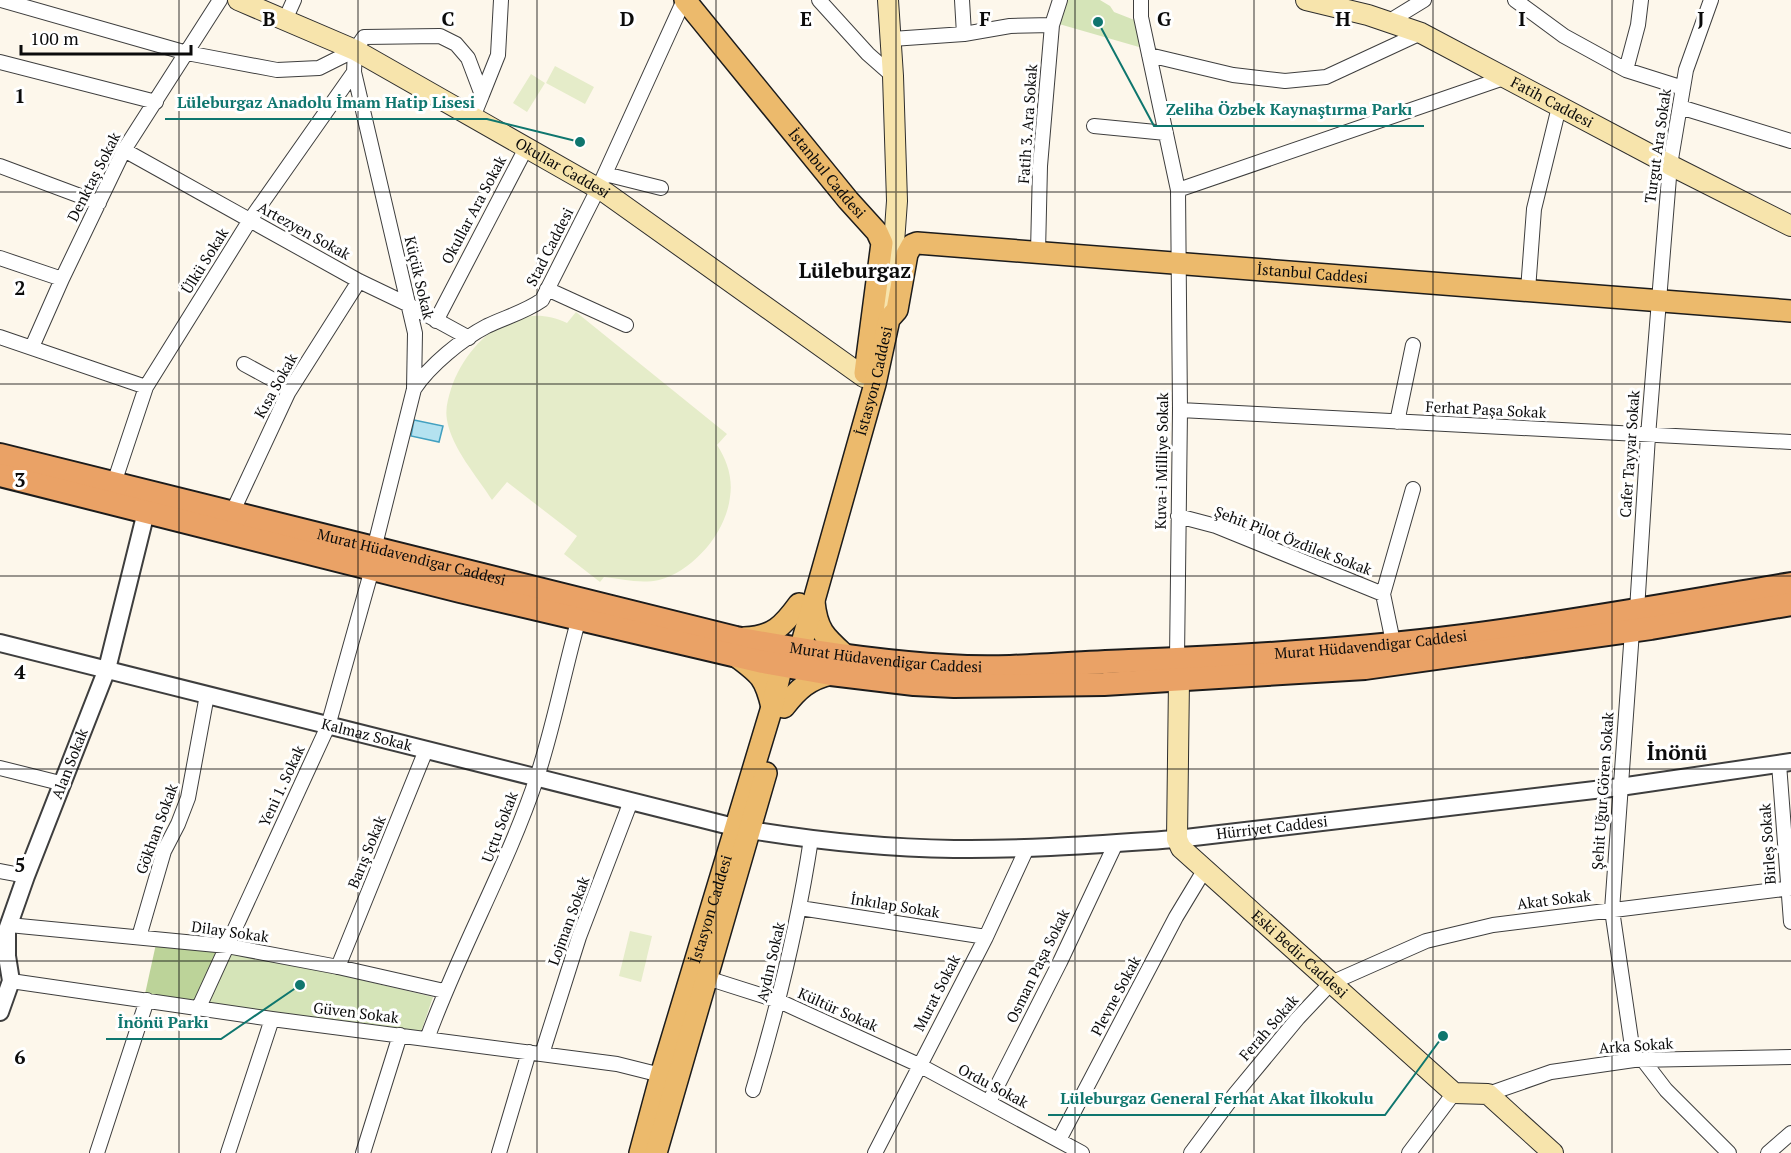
<svg xmlns="http://www.w3.org/2000/svg" width="1791" height="1153" font-family="'PT Serif',serif">
<rect width="100%" height="100%" fill="#fdf7eb"/>
<!-- green -->
<path fill="#d5e4b8" d="M1066,0H1100L1110,6L1114,12L1137,21L1139,47L1059,24Z
M230,953L336,974L433,997L421,1032L209,1003Z"/>
<!-- forest -->
<path fill="#bcd399" d="M156,944L219,950L196,1000L145,994Z"/>
<!-- pitch -->
<path fill="#e5ecc9" d="M555,66L594,87L585,104L546,83Z
M531,74L545,83L527,112L513,103Z
M576,312L727,434L717,445C727,460 733,478 730,497C726,533 693,571 659,580C640,584 622,579 604,577L600,582L564,554L577,536L507,482L492,500C477,476 452,449 447,420C445,409 448,399 451,389C467,341 516,298 567,323Z
M630,931L652,936L641,982L619,976Z"/>
<!-- water -->
<path fill="#b4e2f0" stroke="#42a0c0" stroke-width="1.5" d="M414,420L443,426L439,442L411,436Z"/>
<g fill="none" stroke-linecap="round" stroke-linejoin="round">
<defs>
<path id="minor" d="M1,0L187,53L277,70L319,68L355,50L364,37L440,36L456,44L468,58L482,95L473,117
M819,0L868,54L893,76
M962,0L964,34
M1141,0V17L1178,190L1180,410L1177,659
M1515,0L1564,36L1626,70L1683,88
M285,20L294,0
M1388,22L1424,0
M892,39L964,34L1010,26L1052,25
M355,50L354,72L415,333L414,389L374,549
M1149,55L1233,75L1285,81L1326,77L1421,33
M0,62L156,102
M1626,70L1638,25L1641,0
M482,95L498,55L501,0
M1680,107L1791,141
M1094,126L1166,133
M124,150L359,281L407,304L469,338
M0,166L99,203
M605,174L661,188
M1178,190L1504,78
M1038,252L1040,166L1052,25L1060,0
M0,258L62,279
M547,289L626,325
M1528,290L1534,209L1559,107
M436,321L526,148
M0,337L146,387
M32,347L62,279L124,150L220,0
M244,364L290,389
M414,389C430,365 462,339 487,326C506,317 525,312 542,300L598,189L684,0
M1180,410L1791,442
M1397,422L1413,345
M114,483L146,387L250,220L354,72
M232,513L288,393L359,281
M1178,516L1216,526L1383,594
M1383,594L1413,489
M1383,594L1393,642
M1637,610L1648,436L1670,165L1686,70L1711,0
M1632,631L1612,910L1634,1060
M1779,764L1791,922
M0,768L64,784
M0,871L26,876
M800,908L986,937
M9,925L227,946L338,967L444,991
M139,937L164,851L178,824L188,798L207,695
M338,967L426,750
M707,978L779,1001L919,1065L1082,1153
M11,981L272,1019L617,1064L661,1075
M199,1007L328,726L372,569
M427,1039C459,950 507,867 537,777C554,726 564,671 579,618
M542,1054L579,937L631,801
M1643,1060L1666,1090L1729,1153
M753,1090C778,1007 798,925 811,839
M1488,1094L1551,1072L1634,1060L1791,1057
M989,1102L1060,962L1116,843
M1059,1140L1176,917L1205,869
M97,1153L147,1000
M228,1153L272,1019
M363,1153L400,1035
M499,1153L529,1052
M875,1153L986,937L1027,848
M1191,1153L1235,1094L1298,1018L1331,983L1426,941L1493,925L1791,888
M1409,1153L1454,1093
M1768,1153L1791,1133"/>
<g id="tertiary">
<path id="s1" d="M0,643L734,827"/>
<path id="s2" d="M750,830C817,841 885,848 954,849C1028,850 1102,844 1177,839L1620,787L1791,762"/>
<path id="s3" d="M0,1012L11,981L7,956V930L26,876L107,669L146,512"/>
</g>
<g id="secondary">
<path id="s4" d="M238,0L355,50L606,193L864,377"/>
<path d="M888,0L893,76L897,201L894,243L884,310L885,314L889,319"/>
<path id="s5" d="M1306,0L1368,15L1421,33L1670,165L1791,226"/>
<path id="s6" d="M1179,680L1177,839L1181,848L1454,1093L1488,1094L1553,1153"/>
</g>
<g id="primary">
<path id="s7" d="M685,0L848,200L877,232L882,243L865,373"/>
<path d="M814,602C817,631 825,637 846,656"/>
<path d="M744,638C773,637 783,626 799,604"/>
<path id="s8" d="M800,650L875,384L889,319L897,310L907,254L912,245L917,243L1791,311"/>
<path d="M736,656C760,674 765,677 772,707"/>
<path d="M784,707C798,689 809,679 831,674"/>
<path id="s9" d="M640,1153L661,1075L772,707L782,665"/>
<path d="M656,1153L766,773"/>
</g>
<g id="trunk">
<path id="s10" d="M0,455L736,638C806,651 877,662 948,666C1008,670 1069,663 1129,661C1241,657 1353,650 1464,636C1574,622 1682,602 1791,584"/>
<path d="M0,475L460,591L763,662L831,674L914,684L954,686L1104,684L1365,668L1651,628L1791,604"/>
</g>
</defs>
<!-- minor casing -->
<use href="#minor" stroke="#3e3e3e" stroke-width="16"/>
<!-- tertiary casing -->
<use href="#tertiary" stroke="#3e3e3e" stroke-width="20"/>
<!-- secondary casing -->
<use href="#secondary" stroke="#2d2d2d" stroke-width="22"/>
<!-- primary casing -->
<use href="#primary" stroke="#1c1c1c" stroke-width="24"/>
<!-- trunk casing -->
<use href="#trunk" stroke="#1c1c1c" stroke-width="26"/>
<!-- minor -->
<use href="#minor" stroke="#fff" stroke-width="14"/>
<!-- tertiary -->
<use href="#tertiary" stroke="#fff" stroke-width="16"/>
<!-- secondary -->
<use href="#secondary" stroke="#f7e4ac" stroke-width="20"/>
<!-- primary -->
<use href="#primary" stroke="#ecba6c" stroke-width="21"/>
<!-- trunk -->
<use href="#trunk" stroke="#eaa266" stroke-width="22"/>
</g>
<!-- grid -->
<path fill="none" stroke="#0b0b0b" stroke-width="1.5" stroke-opacity="0.55" d="M179,0V1153M358,0V1153M537,0V1153M716,0V1153M896,0V1153M1075,0V1153M1254,0V1153M1433,0V1153M1612,0V1153M0,192H1791M0,384H1791M0,576H1791M0,769H1791M0,961H1791"/>
<g text-anchor="middle" stroke-width="6" stroke-linejoin="round" paint-order="stroke">
<!-- street labels -->
<g font-size="15" fill="#0b0b0b" stroke="#fff">
<text dy="5" stroke="none"><textPath href="#s5" startOffset="268">Fatih Caddesi</textPath></text>
<text transform="translate(1028 124) rotate(-86)" y="5">Fatih 3. Ara Sokak</text>
<text transform="translate(1658 146) rotate(-82)" y="5">Turgut Ara Sokak</text>
<text dy="5" stroke="none"><textPath href="#s4" startOffset="366">Okullar Caddesi</textPath></text>
<text dy="5" stroke="none"><textPath href="#s7" startOffset="224">İstanbul Caddesi</textPath></text>
<text transform="translate(94 177) rotate(-63)" y="5">Denktaş Sokak</text>
<text transform="translate(474 210) rotate(-62)" y="5">Okullar Ara Sokak</text>
<text transform="translate(304 231) rotate(29)" y="5">Artezyen Sokak</text>
<text transform="translate(550 247) rotate(-63)" y="5">Stad Caddesi</text>
<text transform="translate(205 261) rotate(-58)" y="5">Ülkü Sokak</text>
<text dy="5" stroke="none"><textPath href="#s8" startOffset="824">İstanbul Caddesi</textPath></text>
<text transform="translate(419 278) rotate(77)" y="5">Küçük Sokak</text>
<text dy="5" stroke="none"><textPath href="#s8" startOffset="279">İstasyon Caddesi</textPath></text>
<text transform="translate(276 386) rotate(-61)" y="5">Kısa Sokak</text>
<text transform="translate(1486 410) rotate(3)" y="5">Ferhat Paşa Sokak</text>
<text transform="translate(1630 454) rotate(-86)" y="5">Cafer Tayyar Sokak</text>
<text transform="translate(1162 461) rotate(-89)" y="5">Kuva-i Milliye Sokak</text>
<text transform="translate(1293 541) rotate(21)" y="5">Şehit Pilot Özdilek Sokak</text>
<text dy="5" stroke="none"><textPath href="#s10" startOffset="424">Murat Hüdavendigar Caddesi</textPath></text>
<text dy="5" stroke="none"><textPath href="#s10" startOffset="1396">Murat Hüdavendigar Caddesi</textPath></text>
<text dy="5" stroke="none"><textPath href="#s10" startOffset="910">Murat Hüdavendigar Caddesi</textPath></text>
<text dy="5" stroke="none"><textPath href="#s1" startOffset="378">Kalmaz Sokak</textPath></text>
<text dy="5" stroke="none"><textPath href="#s3" startOffset="262">Alan Sokak</textPath></text>
<text transform="translate(282 786) rotate(-65)" y="5">Yeni 1. Sokak</text>
<text transform="translate(1603 791) rotate(-86)" y="5">Şehit Uğur Gören Sokak</text>
<text transform="translate(500 827) rotate(-69)" y="5">Uçtu Sokak</text>
<text dy="5" stroke="none"><textPath href="#s2" startOffset="524">Hürriyet Caddesi</textPath></text>
<text transform="translate(157 829) rotate(-70)" y="5">Gökhan Sokak</text>
<text transform="translate(1768 844) rotate(-94)" y="5">Birleş Sokak</text>
<text transform="translate(367 852) rotate(-68)" y="5">Barış Sokak</text>
<text transform="translate(1554 900) rotate(-7)" y="5">Akat Sokak</text>
<text transform="translate(895 906) rotate(9)" y="5">İnkılap Sokak</text>
<text dy="5" stroke="none"><textPath href="#s9" startOffset="254">İstasyon Caddesi</textPath></text>
<text transform="translate(569 921) rotate(-70)" y="5">Lojman Sokak</text>
<text transform="translate(230 932) rotate(8)" y="5">Dilay Sokak</text>
<text dy="5" stroke="none"><textPath href="#s6" startOffset="328">Eski Bedir Caddesi</textPath></text>
<text transform="translate(771 962) rotate(-77)" y="5">Aydın Sokak</text>
<text transform="translate(1038 966) rotate(-64)" y="5">Osman Paşa Sokak</text>
<text transform="translate(937 993) rotate(-63)" y="5">Murat Sokak</text>
<text transform="translate(1116 996) rotate(-62)" y="5">Plevne Sokak</text>
<text transform="translate(838 1010) rotate(24)" y="5">Kültür Sokak</text>
<text transform="translate(356 1013) rotate(7)" y="5">Güven Sokak</text>
<text transform="translate(1269 1028) rotate(-49)" y="5">Ferah Sokak</text>
<text transform="translate(1636 1046) rotate(-4)" y="5">Arka Sokak</text>
<text transform="translate(993 1086) rotate(28)" y="5">Ordu Sokak</text>
</g>
<!-- district labels -->
<g font-size="21" font-weight="bold" fill="#0b0b0b" stroke="#fff">
<text x="855" y="278">Lüleburgaz</text>
<text x="1677" y="760">İnönü</text>
</g>
</g>
<g font-size="20" text-anchor="middle" font-weight="bold" fill="#0b0b0b" stroke="#fff" stroke-width="6" stroke-linejoin="round" paint-order="stroke">
<text x="269" y="26">B</text>
<text x="448" y="26">C</text>
<text x="627" y="26">D</text>
<text x="806" y="26">E</text>
<text x="985" y="26">F</text>
<text x="1164" y="26">G</text>
<text x="1343" y="26">H</text>
<text x="1522" y="26">I</text>
<text x="1701" y="26">J</text>
<text x="20" y="103">1</text>
<text x="20" y="295">2</text>
<text x="20" y="487">3</text>
<text x="20" y="679">4</text>
<text x="20" y="872">5</text>
<text x="20" y="1064">6</text>
</g>
<!-- callouts -->
<path fill="none" stroke="#0f766e" stroke-width="2" d="M580 142L487 119H165M1098 22L1154 126H1424M300 985L221 1039H106M1443 1036L1385 1115H1048"/>
<g fill="#0f766e" stroke="#fff" stroke-width="2">
<circle cx="580" cy="142" r="6"/>
<circle cx="1098" cy="22" r="6"/>
<circle cx="300" cy="985" r="6"/>
<circle cx="1443" cy="1036" r="6"/>
</g>
<g font-size="16" text-anchor="middle" font-weight="bold" fill="#0f766e" stroke="#fff" stroke-width="6" stroke-linejoin="round" paint-order="stroke">
<text x="326" y="108">Lüleburgaz Anadolu İmam Hatip Lisesi</text>
<text x="1289" y="115">Zeliha Özbek Kaynaştırma Parkı</text>
<text x="163" y="1028">İnönü Parkı</text>
<text x="1217" y="1104">Lüleburgaz General Ferhat Akat İlkokulu</text>
</g>
<!-- scale -->
<path d="M21 45v9h170v-9" fill="none" stroke="#0b0b0b" stroke-width="3"/>
<text x="30" y="45" font-size="18" fill="#0b0b0b" stroke="#ffffff" stroke-width="4.5" paint-order="stroke">100 m</text>
</svg>
